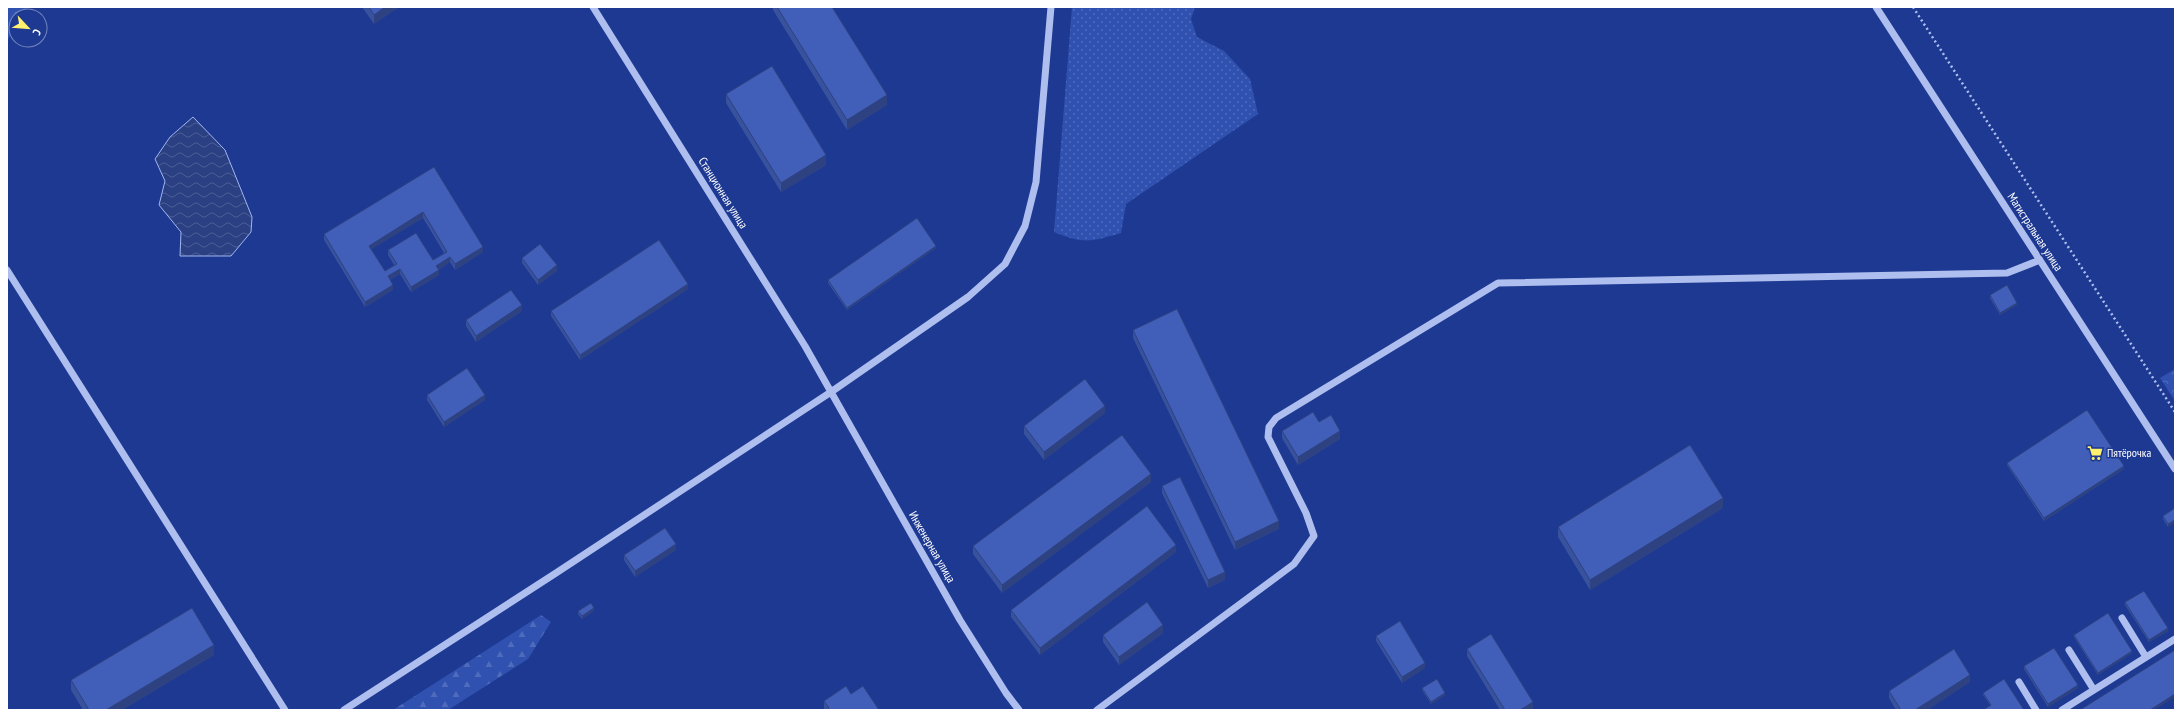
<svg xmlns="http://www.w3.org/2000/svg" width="2182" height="717" font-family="'PT Sans Narrow',sans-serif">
<defs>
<pattern id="grass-dots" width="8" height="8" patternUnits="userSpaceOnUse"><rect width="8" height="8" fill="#3051b0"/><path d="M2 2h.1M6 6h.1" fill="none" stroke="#4f6bbc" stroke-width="1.8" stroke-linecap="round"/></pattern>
<pattern id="forest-firs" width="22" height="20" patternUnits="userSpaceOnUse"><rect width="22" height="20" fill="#3051b0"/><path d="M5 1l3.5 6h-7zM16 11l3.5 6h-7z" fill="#4f6bbc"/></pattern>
<pattern id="park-crowns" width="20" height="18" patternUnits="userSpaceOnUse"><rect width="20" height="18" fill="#3051b0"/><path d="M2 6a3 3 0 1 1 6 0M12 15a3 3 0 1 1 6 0" fill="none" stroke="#4f6bbc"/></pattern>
<pattern id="water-waves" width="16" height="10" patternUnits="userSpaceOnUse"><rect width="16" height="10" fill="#2b4083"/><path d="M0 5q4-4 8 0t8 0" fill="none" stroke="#4b5d96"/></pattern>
</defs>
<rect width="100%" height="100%" fill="#1d3992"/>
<!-- grass -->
<path fill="url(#grass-dots)" d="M1072,7H1195L1191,19L1197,37L1224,51L1250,79L1258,114L1126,204L1121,233C1091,242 1083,244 1054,232Z"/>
<!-- forest -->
<path fill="url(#forest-firs)" d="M7,7H28L22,16H16V26L7,41Z
M541,615L551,622L528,659L448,710H393Z"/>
<!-- park -->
<path fill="url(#park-crowns)" d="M2175,369V401L2160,378Z"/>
<!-- water -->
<path fill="url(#water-waves)" stroke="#a1b6f0" d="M193,117L225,150L252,217L251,232L231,256H180L181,232L159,205L165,181L155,159L170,137Z"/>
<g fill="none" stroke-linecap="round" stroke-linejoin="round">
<!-- path -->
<path stroke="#aebeee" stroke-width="2.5" stroke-dasharray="2 3" stroke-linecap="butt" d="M1913,7L2175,412"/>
<!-- minor -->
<path stroke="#aebeee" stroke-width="7" d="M593,7L805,346L960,620L1006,693L1019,710
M1876,7L2175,469
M7,270L285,710
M2122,618L2146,657
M2069,650L2094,690
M2019,682L2036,710
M344,710L556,573L831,392L968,297L1005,264L1025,226L1036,182L1051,7
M1097,710L1294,564L1314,536L1306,513L1268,437L1269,427L1276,418L1498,283L2007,273L2040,260
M2062,710L2175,639"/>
</g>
<!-- wall -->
<path fill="#38529e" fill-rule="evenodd" d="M362,7H399L374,24Z
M773,7H832L887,105L847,130L773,10Z
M726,94L826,165L781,192L726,103Z
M434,167L483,252L455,270L450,262L438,270L439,275L411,292L400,274L390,280L393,290L365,307L324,240V234ZM423,218L444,253L433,260L388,250V255L394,265L385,271L371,249Z
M936,248L847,310L828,283V280Z
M522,258L557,271L538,285L522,263Z
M688,289L580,360L551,316V311Z
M1990,295L2017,305L2000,315L1990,298Z
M522,311L476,342L466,326V320Z
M1133,330L1279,529L1235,550L1133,338Z
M427,395L485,400L444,427L427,400Z
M1105,413L1044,460L1024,434V426Z
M1319,422L1340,439L1298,465L1282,438V431Z
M2007,463L2124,469L2044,521L2007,465Z
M1151,482L1002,593L973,554V546Z
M1162,486L1225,580L1208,588L1162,493Z
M1723,508L1590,590L1558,537V527Z
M2175,508L2168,527L2163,519V516Z
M676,550L635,577L624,560V555Z
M1176,552L1040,655L1011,617V610Z
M2125,602L2168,631L2149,642L2125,605Z
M578,611H594L582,619L578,614Z
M1163,633L1119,665L1103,642V635Z
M2074,635L2132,653L2098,675L2074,637Z
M1376,636L1425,668L1402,683L1376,641Z
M1467,649L1533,710H1500L1467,656Z
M214,655L122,710H83L71,690V680Z
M2024,666L2078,688L2048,707L2024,669Z
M1970,682L1927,710H1896L1889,698V691Z
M1422,688L1445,695L1431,704L1422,690Z
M1983,693L2024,710L1990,705L1983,695Z
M851,694L879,710H825L824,709V701Z"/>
<!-- shaded-wall -->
<path fill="#2e4281" d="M385,7H399L374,24V15Z
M887,95V105L847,130V120Z
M826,155V165L781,192V183Z
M423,212V218L369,251V246Z
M936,246V248L847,310V308Z
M483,247V252L455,270V264Z
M450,257V262L436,271V266Z
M557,265V271L538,285V280Z
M400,269V274L388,281V276Z
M439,270V275L411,292V287Z
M688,284V289L580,360V355Z
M393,285V290L365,307V302Z
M2017,303V305L2000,315V313Z
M522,305V311L476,342V336Z
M485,395V400L444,427V422Z
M1105,406V413L1044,460V452Z
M1340,431V439L1298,465V457Z
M2124,466V469L2044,521V518Z
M1151,474V482L1002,593V585Z
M1723,498V508L1590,590V580Z
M2175,520V523L2168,527V524Z
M1279,521V529L1235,550V542Z
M676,544V550L635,577V571Z
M1176,545V552L1040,655V648Z
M1225,572V580L1208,588V580Z
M594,608V611L582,619V616Z
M1163,625V633L1119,665V657Z
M2168,628V631L2149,642V640Z
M214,645V655L122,710H106Z
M2132,651V653L2098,675V673Z
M1425,663V668L1402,683V677Z
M1970,675V682L1927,710H1915Z
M2078,685V688L2048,707V704Z
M1445,693V695L1431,704V702Z
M2175,694V697L2154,710H2150Z
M1533,702V710H1520Z"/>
<!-- building -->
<path fill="#415fb8" stroke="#2e4281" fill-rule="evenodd" d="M369,7H385L374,15Z
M777,7H832L887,95L847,120Z
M772,66L826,155L781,183L726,94Z
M434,167L483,247L455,264L450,257L436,266L439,270L411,287L400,269L388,276L393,285L365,302L324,234ZM423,212L447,252L433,260L416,233L388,250L397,264L385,271L369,246Z
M917,218L936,246L847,308L828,280Z
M659,240L688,284L580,355L551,311Z
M540,244L557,265L538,280L522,258Z
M2007,285L2017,303L2000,313L1990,295Z
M511,290L522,305L476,336L466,320Z
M1177,309L1279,521L1235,542L1133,330Z
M467,368L485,395L444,422L427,395Z
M1085,379L1105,406L1044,452L1024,426Z
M2087,410L2124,466L2044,518L2007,463Z
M1313,412L1319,422L1331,415L1340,431L1298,457L1282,431Z
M1122,435L1151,474L1002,585L973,546Z
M1690,445L1723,498L1590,580L1558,527Z
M1180,477L1225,572L1208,580L1162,486Z
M1147,506L1176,545L1040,648L1011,610Z
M2175,508V520L2168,524L2163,516Z
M665,528L676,544L635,571L624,555Z
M2144,591L2168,628L2149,640L2125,602Z
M1147,602L1163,625L1119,657L1103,635Z
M591,603L594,608L582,616L578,611Z
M192,608L214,645L106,710H89L71,680Z
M2108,613L2132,651L2098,673L2074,635Z
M1400,621L1425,663L1402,677L1376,636Z
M1491,634L1533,702L1520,710H1505L1467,649Z
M2054,648L2078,685L2048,704L2024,666Z
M1954,649L1970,675L1915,710H1901L1889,691Z
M2175,650V694L2150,710H2080Z
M1437,679L1445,693L1431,702L1422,688Z
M2004,679L2024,710H1983L1991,705L1983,693Z
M846,686L851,694L863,686L879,710H827L829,708L824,701Z"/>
<!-- icons -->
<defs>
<symbol id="supermarket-bare" viewBox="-9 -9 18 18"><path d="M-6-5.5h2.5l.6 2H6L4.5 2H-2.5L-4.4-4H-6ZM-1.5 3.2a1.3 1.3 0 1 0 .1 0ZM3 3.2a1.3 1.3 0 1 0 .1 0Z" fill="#fef16d" stroke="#1d3992" stroke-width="2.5" paint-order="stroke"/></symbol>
</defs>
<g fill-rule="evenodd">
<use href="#supermarket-bare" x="2084" y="442" width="22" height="22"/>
</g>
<g text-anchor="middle" stroke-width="3" stroke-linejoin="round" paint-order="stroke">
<!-- street labels -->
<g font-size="12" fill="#fff" stroke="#1d3992">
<text transform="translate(723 193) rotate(58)" y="4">Станционная улица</text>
<text transform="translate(2035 232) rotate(57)" y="4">Магистральная улица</text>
<text transform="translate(932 547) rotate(60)" y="4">Инженерная улица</text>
</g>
<!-- poi labels -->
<g font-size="12" fill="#fff" stroke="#1d3992" text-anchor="start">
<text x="2107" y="457">Пятёрочка</text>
</g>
</g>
<!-- border -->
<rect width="2182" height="717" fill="none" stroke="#ffffff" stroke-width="16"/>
<!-- north arrow -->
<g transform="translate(28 28) rotate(116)"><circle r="19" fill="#1d3992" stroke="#7788be"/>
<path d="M0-3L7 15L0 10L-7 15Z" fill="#fef16d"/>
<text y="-6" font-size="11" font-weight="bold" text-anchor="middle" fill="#ffffff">С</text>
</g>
</svg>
